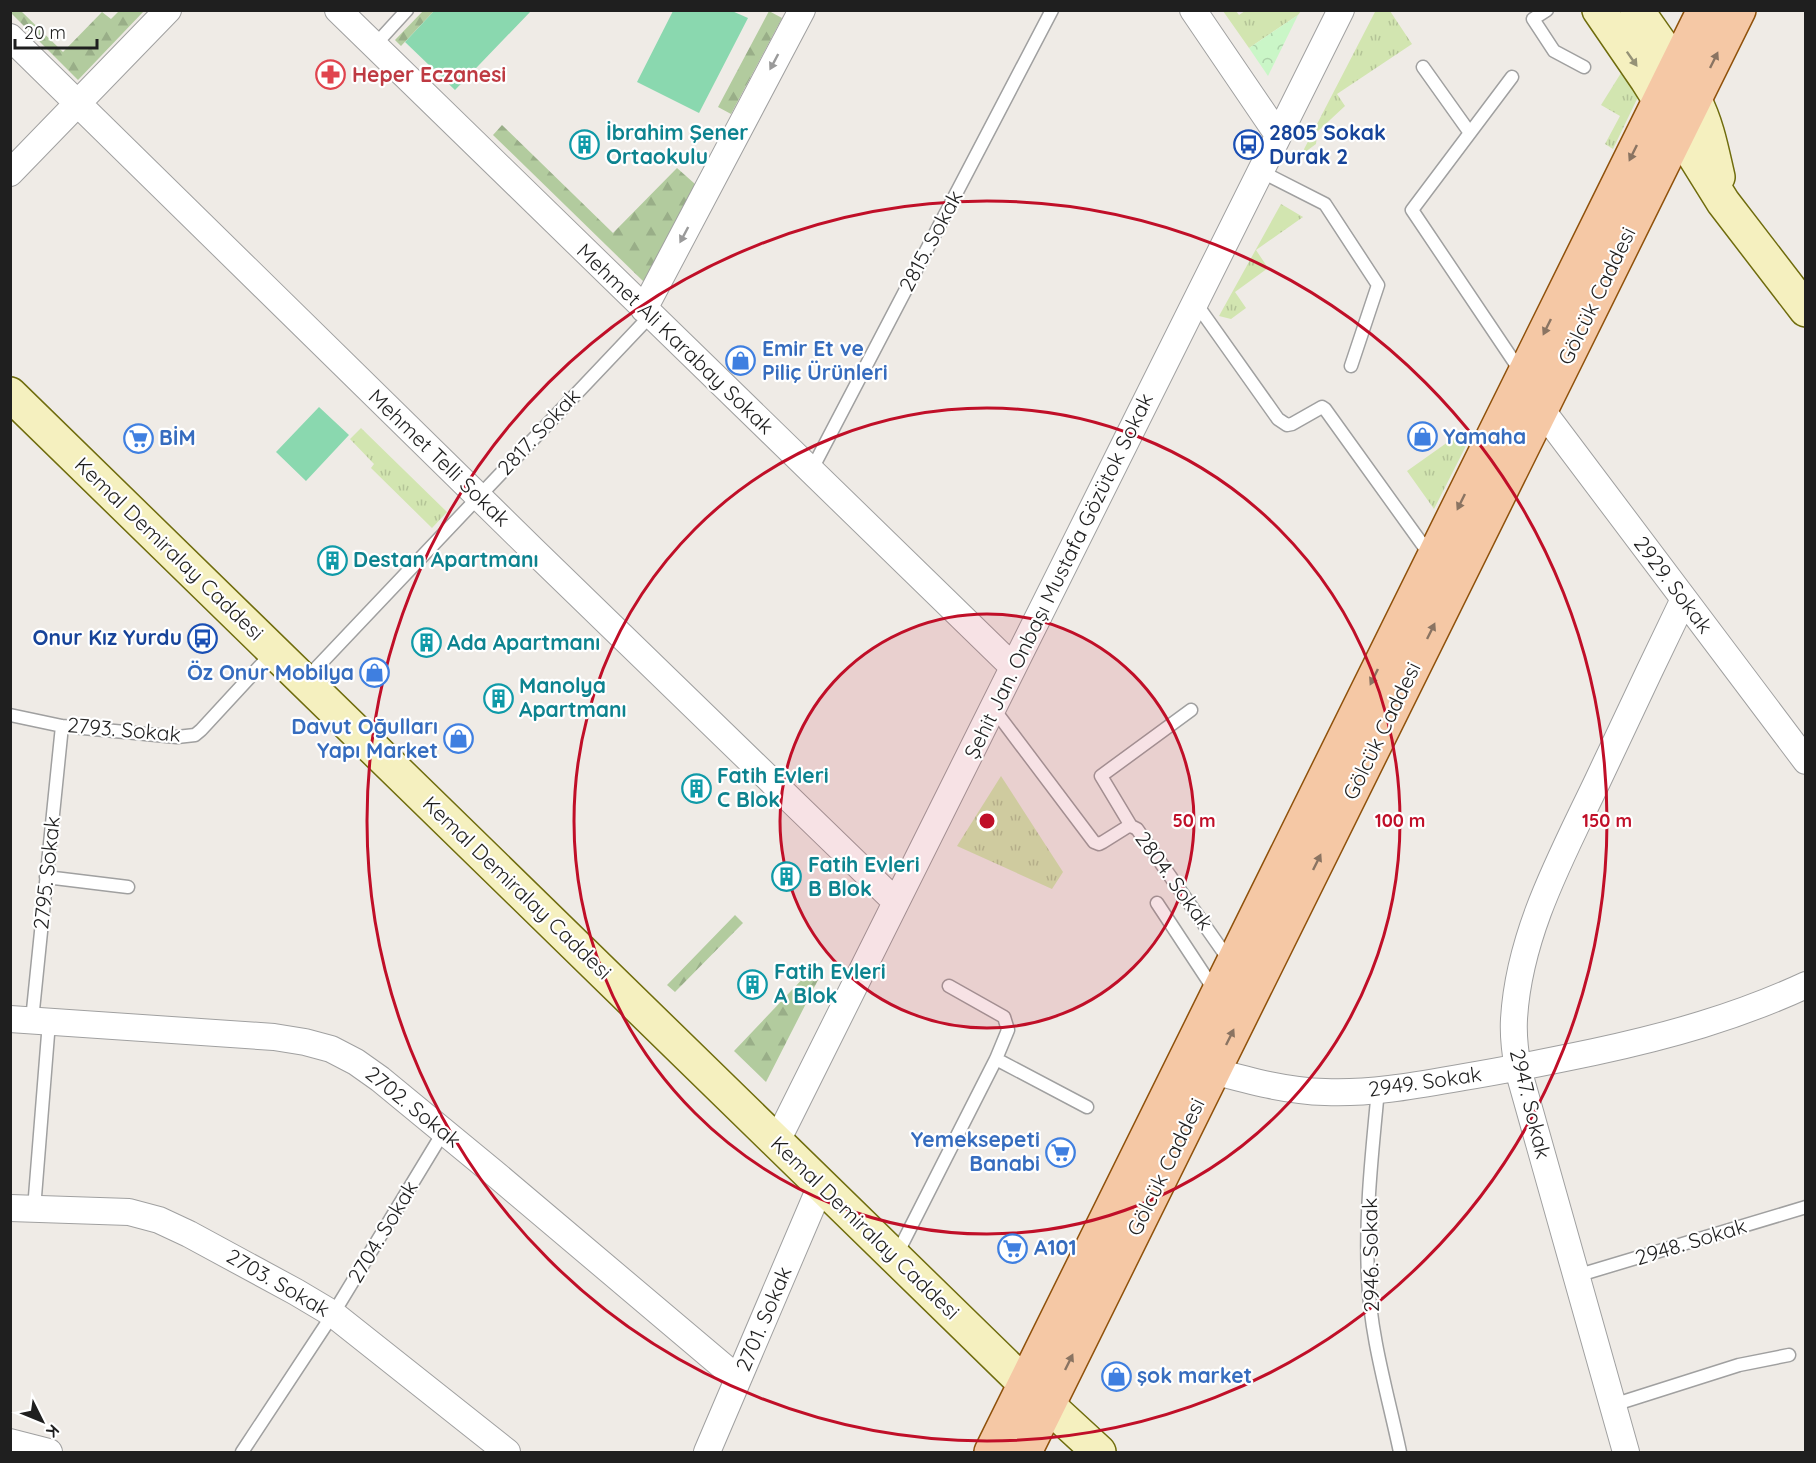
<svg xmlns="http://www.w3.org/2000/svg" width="1816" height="1463" font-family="Quicksand,sans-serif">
<defs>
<pattern id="grass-tufts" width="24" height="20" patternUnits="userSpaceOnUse" patternTransform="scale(1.5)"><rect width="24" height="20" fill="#d2e5b0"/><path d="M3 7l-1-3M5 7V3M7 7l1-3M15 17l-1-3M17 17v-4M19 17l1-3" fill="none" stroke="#b4c497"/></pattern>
<pattern id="forest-firs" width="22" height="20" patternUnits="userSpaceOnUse" patternTransform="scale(1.5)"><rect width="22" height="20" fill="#b2cb9e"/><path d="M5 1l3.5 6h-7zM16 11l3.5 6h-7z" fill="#99ae88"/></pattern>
<pattern id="park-crowns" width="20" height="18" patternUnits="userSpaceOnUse" patternTransform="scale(1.5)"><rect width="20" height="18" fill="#caf6c7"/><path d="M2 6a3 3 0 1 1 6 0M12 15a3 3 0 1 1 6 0" fill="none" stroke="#add2aa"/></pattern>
</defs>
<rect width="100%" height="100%" fill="#efebe6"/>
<!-- grass -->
<path fill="url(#grass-tufts)" d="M1376,10L1390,11L1412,44L1337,94L1345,106L1317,132L1316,144L1301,155Z
M1223,11H1236L1239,15L1245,11H1301L1298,15L1249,48Z
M1621,73L1638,97L1613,149L1605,144L1620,116L1601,105Z
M1281,204L1303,217L1256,250L1268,268L1235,292L1246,308L1231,319L1219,316Z
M361,428L447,512L432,528L371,468L374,464L350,439Z
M1462,432L1469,440L1434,509L1407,471Z
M1001,776L1063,872L1052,889L957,846Z"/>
<!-- forest -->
<path fill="url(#forest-firs)" d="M10,11H21L63,52L102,12L111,19L119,11H144L78,80L11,13Z
M423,11H434L401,46L395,40Z
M769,11L782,18L731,114L718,107Z
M502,125L613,233L677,168L695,184L644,282L493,135Z
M735,915L743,923L675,992L667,985Z
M809,972L818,980L766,1082L734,1051Z"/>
<!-- park -->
<path fill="url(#park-crowns)" d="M1298,15L1268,76L1249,48Z"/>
<!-- pitch -->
<path fill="#8ad8af" d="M434,11V10L531,11L455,90L405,42Z
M673,11H732L748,18L699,113L637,82Z
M319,407L349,435L306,481L276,452Z"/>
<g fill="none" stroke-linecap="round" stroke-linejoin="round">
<defs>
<path id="lane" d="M1547,10L1533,19L1554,51L1584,67
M374,46L407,10
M1423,67L1470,133
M1512,77L1412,210L1521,372
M1260,171L1325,204L1378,285L1351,366
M1195,302L1278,419L1287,425L1292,424L1322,407L1325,409L1430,555
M811,471L1052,10
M305,680L651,315
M993,708L1094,842L1099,844L1103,842L1127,827L1131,826L1137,829L1229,960
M10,715L62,726L177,737L195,735L201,730L272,653
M1131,826L1101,776L1191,710
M46,877L128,887
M1157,903L1215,991
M32,1020L62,726
M996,1059L1087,1107
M1378,1090C1372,1153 1365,1215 1368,1277C1370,1336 1388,1395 1400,1452
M34,1209L49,1022
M896,1256L996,1059L1008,1030L1004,1017L949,986
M1576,1276L1806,1207
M1613,1405L1739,1365L1789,1355
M242,1452L333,1314L444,1131"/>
<path id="street" d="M338,10L1013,667
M1193,10L1278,135
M10,37L533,550L896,902
M10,173L168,10
M644,309L802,10
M1541,409L1806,761
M10,1019L274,1037L305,1042L331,1049L356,1062L380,1079L493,1172L738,1379
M1213,1071C1250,1081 1287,1091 1325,1092C1371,1094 1418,1085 1464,1077C1508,1070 1551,1061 1594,1052C1668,1036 1737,1017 1806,985
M777,1141L1341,10
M10,1208L129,1212L159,1220L189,1234L296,1292L333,1314L507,1452
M10,1442L49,1452
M707,1452L821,1185
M1626,1452L1518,1069C1515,1052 1513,1036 1514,1019C1519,933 1562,856 1598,780C1626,720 1655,659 1684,599"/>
<path id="secondary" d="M1599,10L1647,80L1723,202L1806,310
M1637,10C1657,40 1680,68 1695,101C1707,124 1712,151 1718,177
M10,394L1024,1383L1099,1452"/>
<path id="primary" d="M991,1452L1704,10
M1025,1452L1739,10"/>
</defs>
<!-- lane casing -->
<use href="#lane" stroke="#a0a0a0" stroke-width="15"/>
<!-- street casing -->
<use href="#street" stroke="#a0a0a0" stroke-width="28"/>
<!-- secondary casing -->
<use href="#secondary" stroke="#6f6c0d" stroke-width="36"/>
<!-- primary casing -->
<use href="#primary" stroke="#8f510b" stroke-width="36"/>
<!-- lane -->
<use href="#lane" stroke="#fff" stroke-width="12"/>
<!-- street -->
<use href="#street" stroke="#fff" stroke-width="26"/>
<!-- secondary -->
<use href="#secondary" stroke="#f5f0bf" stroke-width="33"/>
<!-- primary -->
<use href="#primary" stroke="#f5c8a5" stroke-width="33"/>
</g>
<!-- one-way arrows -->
<defs><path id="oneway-solid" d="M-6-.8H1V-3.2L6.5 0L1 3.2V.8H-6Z" transform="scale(1.5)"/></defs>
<use fill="#959277" href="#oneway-solid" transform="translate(1632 59) rotate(55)"/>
<g fill="#8a7462">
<use href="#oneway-solid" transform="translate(1714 60) rotate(-64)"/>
<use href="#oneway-solid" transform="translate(1633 153) rotate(116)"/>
<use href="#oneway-solid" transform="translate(1547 327) rotate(116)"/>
<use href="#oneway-solid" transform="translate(1461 502) rotate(116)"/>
<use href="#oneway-solid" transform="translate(1431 631) rotate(-64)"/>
<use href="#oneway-solid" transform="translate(1374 677) rotate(116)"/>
<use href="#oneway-solid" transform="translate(1317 862) rotate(-64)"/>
<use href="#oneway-solid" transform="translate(1230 1037) rotate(-64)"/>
<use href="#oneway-solid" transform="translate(1069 1362) rotate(-64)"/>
</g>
<g fill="#9a9a9a">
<use href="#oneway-solid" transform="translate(774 62) rotate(118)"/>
<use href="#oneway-solid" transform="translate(684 235) rotate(118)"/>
</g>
<!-- distance rings -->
<circle cx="987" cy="821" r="207" fill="#c00f28" fill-opacity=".12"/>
<g fill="none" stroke="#c00f28" stroke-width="3">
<circle cx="987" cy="821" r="207"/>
<circle cx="987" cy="821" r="413"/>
<circle cx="987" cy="821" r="620"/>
</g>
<!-- icons -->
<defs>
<symbol id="pharmacy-ring" viewBox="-11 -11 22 22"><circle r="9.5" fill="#fff" stroke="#e0444e" stroke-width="1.5"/><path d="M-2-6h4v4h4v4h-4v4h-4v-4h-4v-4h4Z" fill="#e0444e"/></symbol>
<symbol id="building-ring" viewBox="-11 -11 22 22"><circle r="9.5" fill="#fff" stroke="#0f9aa8" stroke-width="1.5"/><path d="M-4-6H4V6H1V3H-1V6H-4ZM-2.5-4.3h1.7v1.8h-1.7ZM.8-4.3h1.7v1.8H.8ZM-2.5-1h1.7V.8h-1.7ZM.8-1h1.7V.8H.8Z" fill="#0f9aa8"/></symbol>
<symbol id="bus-ring" viewBox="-11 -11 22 22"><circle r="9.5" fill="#fff" stroke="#1a4fb4" stroke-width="1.5"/><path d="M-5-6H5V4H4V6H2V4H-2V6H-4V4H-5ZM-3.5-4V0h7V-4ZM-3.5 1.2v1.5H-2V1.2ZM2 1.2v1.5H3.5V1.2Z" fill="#1a4fb4"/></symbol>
<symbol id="shop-ring" viewBox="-11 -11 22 22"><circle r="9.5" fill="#fff" stroke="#3f7fe0" stroke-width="1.5"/><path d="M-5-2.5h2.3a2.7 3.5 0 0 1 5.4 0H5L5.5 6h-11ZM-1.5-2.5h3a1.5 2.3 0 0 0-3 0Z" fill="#3f7fe0"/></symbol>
<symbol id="supermarket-ring" viewBox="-11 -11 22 22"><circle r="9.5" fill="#fff" stroke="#3f7fe0" stroke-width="1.5"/><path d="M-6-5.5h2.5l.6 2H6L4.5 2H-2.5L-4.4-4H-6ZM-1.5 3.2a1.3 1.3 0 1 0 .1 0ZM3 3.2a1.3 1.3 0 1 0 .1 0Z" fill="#3f7fe0"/></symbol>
</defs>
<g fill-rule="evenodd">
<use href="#pharmacy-ring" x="314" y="58" width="33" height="33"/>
<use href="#building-ring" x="568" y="128" width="33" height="33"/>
<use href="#bus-ring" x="1232" y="128" width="33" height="33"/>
<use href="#shop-ring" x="724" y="344" width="33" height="33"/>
<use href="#shop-ring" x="1406" y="420" width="33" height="33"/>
<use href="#supermarket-ring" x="122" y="422" width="33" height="33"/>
<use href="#building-ring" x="316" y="544" width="33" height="33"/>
<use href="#bus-ring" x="186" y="622" width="33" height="33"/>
<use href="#building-ring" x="410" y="626" width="33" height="33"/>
<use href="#shop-ring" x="358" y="656" width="33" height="33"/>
<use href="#building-ring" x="482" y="682" width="33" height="33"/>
<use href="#shop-ring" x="442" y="722" width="33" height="33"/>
<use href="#building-ring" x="680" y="772" width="33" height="33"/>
<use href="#building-ring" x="770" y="860" width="33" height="33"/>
<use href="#building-ring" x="736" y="968" width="33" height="33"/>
<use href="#supermarket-ring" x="1044" y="1136" width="33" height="33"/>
<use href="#supermarket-ring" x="996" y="1232" width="33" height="33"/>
<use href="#shop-ring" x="1100" y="1360" width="33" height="33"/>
</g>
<g text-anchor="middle" stroke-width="4.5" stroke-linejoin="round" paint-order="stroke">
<!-- health labels -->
<g font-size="21" font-weight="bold" fill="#be3a42" stroke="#fff" text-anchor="start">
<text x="352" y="82">Heper Eczanesi</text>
</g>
<!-- culture labels -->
<g font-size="21" font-weight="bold" fill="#0d838f" stroke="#fff" text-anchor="start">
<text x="606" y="140">İbrahim Şener<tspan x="606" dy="24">Ortaokulu</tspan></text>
<text x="353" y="567">Destan Apartmanı</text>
<text x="447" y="650">Ada Apartmanı</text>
<text x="519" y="693">Manolya<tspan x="519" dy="24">Apartmanı</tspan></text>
<text x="717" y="783">Fatih Evleri<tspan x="717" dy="24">C Blok</tspan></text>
<text x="808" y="872">Fatih Evleri<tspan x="808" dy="24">B Blok</tspan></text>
<text x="774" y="979">Fatih Evleri<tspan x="774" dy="24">A Blok</tspan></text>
</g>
<!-- transit labels -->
<g font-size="21" font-weight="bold" fill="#164399" stroke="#fff" text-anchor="start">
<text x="1269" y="140">2805 Sokak<tspan x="1269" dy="24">Durak 2</tspan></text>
<text x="182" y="645" text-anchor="end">Onur Kız Yurdu</text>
</g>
<!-- street labels -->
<g font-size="21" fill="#1f1f1f" stroke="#fff">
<text transform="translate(931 241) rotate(-62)" y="7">2815. Sokak</text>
<text transform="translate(1597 296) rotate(-64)" y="7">Gölcük Caddesi</text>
<text transform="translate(675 339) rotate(44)" y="7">Mehmet Ali Karabay Sokak</text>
<text transform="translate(539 432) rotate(-47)" y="7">2817. Sokak</text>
<text transform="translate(439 458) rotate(44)" y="7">Mehmet Telli Sokak</text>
<text transform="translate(169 549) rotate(44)" y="7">Kemal Demiralay Caddesi</text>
<text transform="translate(1059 576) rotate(-64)" y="7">Şehit Jan. Onbaşı Mustafa Gözütok Sokak</text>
<text transform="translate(1673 585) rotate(53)" y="7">2929. Sokak</text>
<text transform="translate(124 730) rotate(5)" y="7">2793. Sokak</text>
<text transform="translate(1382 731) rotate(-64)" y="7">Gölcük Caddesi</text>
<text transform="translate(47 873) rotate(-84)" y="7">2795. Sokak</text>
<text transform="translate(1174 881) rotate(54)" y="7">2804. Sokak</text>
<text transform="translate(517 888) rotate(44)" y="7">Kemal Demiralay Caddesi</text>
<text transform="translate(1425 1082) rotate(-8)" y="7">2949. Sokak</text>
<text transform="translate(1530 1104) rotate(76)" y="7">2947. Sokak</text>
<text transform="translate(413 1107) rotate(39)" y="7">2702. Sokak</text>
<text transform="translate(1166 1167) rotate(-64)" y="7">Gölcük Caddesi</text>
<text transform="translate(865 1228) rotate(44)" y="7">Kemal Demiralay Caddesi</text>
<text transform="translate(383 1232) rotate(-59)" y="7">2704. Sokak</text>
<text transform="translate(1691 1242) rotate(-17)" y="7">2948. Sokak</text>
<text transform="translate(1371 1255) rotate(-91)" y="7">2946. Sokak</text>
<text transform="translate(278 1283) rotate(30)" y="7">2703. Sokak</text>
<text transform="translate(764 1319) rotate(-67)" y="7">2701. Sokak</text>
</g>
<!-- shop labels -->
<g font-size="21" font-weight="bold" fill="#366cbe" stroke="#fff" text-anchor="start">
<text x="762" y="356">Emir Et ve<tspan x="762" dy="24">Piliç Ürünleri</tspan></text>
<text x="1443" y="444">Yamaha</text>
<text x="159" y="445">BİM</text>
<text x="354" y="680" text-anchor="end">Öz Onur Mobilya</text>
<text x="438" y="734" text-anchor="end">Davut Oğulları<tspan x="438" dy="24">Yapı Market</tspan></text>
<text x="1040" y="1147" text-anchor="end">Yemeksepeti<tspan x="1040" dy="24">Banabi</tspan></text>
<text x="1034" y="1255">A101</text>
<text x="1137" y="1383">şok market</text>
</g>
</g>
<circle cx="987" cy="821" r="9" fill="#c00f28" stroke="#fff" stroke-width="3"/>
<g font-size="18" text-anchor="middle" font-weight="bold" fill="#c00f28" stroke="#fff" stroke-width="4.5" stroke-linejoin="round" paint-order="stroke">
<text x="1194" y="827">50 m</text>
<text x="1400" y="827">100 m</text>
<text x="1607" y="827">150 m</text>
</g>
<!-- border -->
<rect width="1816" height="1463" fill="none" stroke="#1f1f1f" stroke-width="24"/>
<!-- north arrow -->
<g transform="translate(42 1421) rotate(133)" stroke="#ffffff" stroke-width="4.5" paint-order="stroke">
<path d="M0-4.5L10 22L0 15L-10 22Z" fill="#1f1f1f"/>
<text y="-9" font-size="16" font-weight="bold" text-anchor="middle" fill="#1f1f1f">K</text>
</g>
<!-- scale -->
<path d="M15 39v9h82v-9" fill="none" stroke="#1f1f1f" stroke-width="3"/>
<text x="24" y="39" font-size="18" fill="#1f1f1f" stroke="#ffffff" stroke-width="4.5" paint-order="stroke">20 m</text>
</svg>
